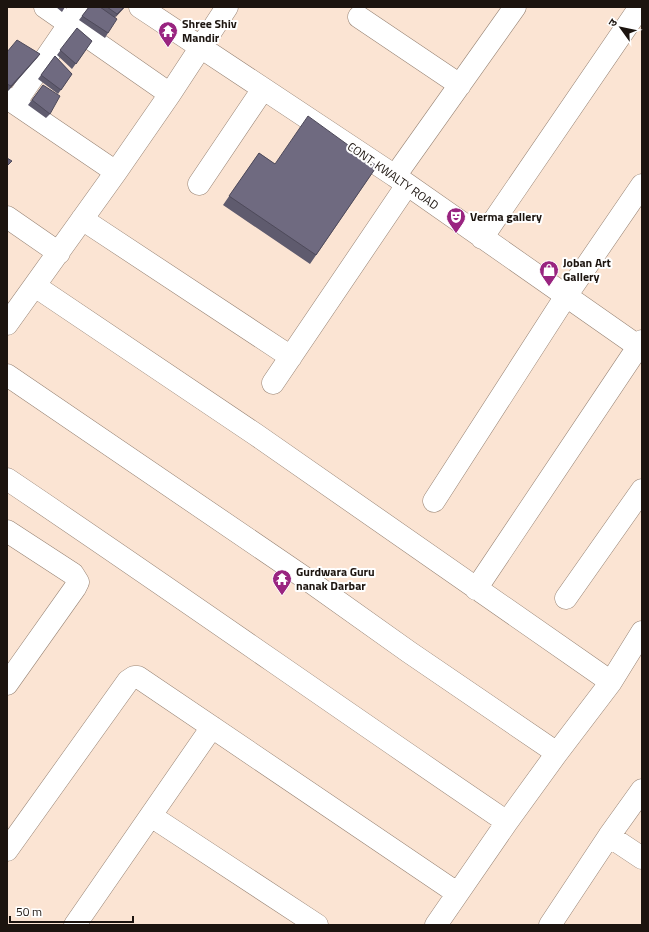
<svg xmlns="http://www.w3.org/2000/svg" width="649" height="932" font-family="'Titillium Web','Noto Sans Devanagari',sans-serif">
<rect width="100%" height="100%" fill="#fbe4d3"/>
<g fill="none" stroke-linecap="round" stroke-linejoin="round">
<defs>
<path id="minor" d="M45,7L170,94
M140,7L395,176L642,349
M359,17L460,85
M7,98L116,172
M15,103L81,7
M395,176L515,7
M199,184L263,89
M7,217L59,253
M82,219L291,357
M482,238L640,7
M35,286L255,434L611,682
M7,324L116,172L170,94L227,7
M7,375L305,578L409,652L557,753
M273,383L407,185
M7,479C175,592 340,709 507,822
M434,501L566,296L642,185
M7,531L73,574L78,582L75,588L7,684
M476,589L642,341
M566,598L642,490
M151,816L317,925
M609,836L642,858
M7,850L128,681L134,677H138L457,893
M75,925L212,727
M436,925L507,822L557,753L611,682L642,632
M550,925L609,836L642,790"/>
</defs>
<!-- minor casing -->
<use href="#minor" stroke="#978374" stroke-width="23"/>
<!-- minor -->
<use href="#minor" stroke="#fff" stroke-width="22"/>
</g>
<!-- wall -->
<path fill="#5f5b6e" d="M56,7H65L62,12Z
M89,7H125L115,17L108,33L105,38L79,20Z
M77,28L92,41L72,69L57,55Z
M7,52L40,54L37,58L8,91H7Z
M55,56L72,74L58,94L38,79Z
M43,85L50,114L46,118L28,105Z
M259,153L275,164L377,166L310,264L223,205Z"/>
<!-- shaded-wall -->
<path fill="#4e4a5a" d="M124,7H125L114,19L117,14Z
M40,54L37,58L8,91L11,86Z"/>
<!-- building -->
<path fill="#6f6a80" stroke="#4e4a5a" d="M89,7H100L117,19L108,33L82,16Z
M107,7H124L117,14Z
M77,28L92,41L76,64L60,50Z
M17,40L40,54L11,86L7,84V52Z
M55,56L72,74L61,90L41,75Z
M43,85L60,96L50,114L32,100Z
M308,116L377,166L316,255L229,196L259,153L275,164Z
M7,158L12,161L7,166Z"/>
<!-- icons -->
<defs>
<symbol id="temple-pin" viewBox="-11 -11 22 30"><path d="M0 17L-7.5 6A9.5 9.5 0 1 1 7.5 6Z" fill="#992480" stroke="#fff"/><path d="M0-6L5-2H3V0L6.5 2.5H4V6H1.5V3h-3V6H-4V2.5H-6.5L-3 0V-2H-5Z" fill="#fff"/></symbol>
<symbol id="theatre-pin" viewBox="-11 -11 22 30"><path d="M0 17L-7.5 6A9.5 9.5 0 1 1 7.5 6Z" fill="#992480" stroke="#fff"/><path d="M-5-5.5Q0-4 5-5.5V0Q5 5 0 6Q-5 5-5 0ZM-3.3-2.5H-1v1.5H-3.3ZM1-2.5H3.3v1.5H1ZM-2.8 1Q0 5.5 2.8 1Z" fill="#fff"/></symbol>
<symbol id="shop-pin" viewBox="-11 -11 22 30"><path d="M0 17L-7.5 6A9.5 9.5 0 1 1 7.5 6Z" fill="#992480" stroke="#fff"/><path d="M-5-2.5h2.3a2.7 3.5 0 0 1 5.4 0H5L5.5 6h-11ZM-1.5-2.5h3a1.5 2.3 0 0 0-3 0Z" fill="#fff"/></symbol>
</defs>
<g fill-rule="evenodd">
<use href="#temple-pin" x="157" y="20" width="22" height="30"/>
<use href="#theatre-pin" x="445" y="206" width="22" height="30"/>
<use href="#shop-pin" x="538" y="259" width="22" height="30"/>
<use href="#temple-pin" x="271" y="568" width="22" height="30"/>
</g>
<g text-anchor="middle" stroke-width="4" stroke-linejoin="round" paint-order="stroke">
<!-- poi labels -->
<g font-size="12" font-weight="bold" fill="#1c140f" stroke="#fff" text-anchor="start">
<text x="182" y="28">Shree Shiv<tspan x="182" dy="14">Mandir</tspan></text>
<text x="470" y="221">Verma gallery</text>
<text x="563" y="267">Joban Art<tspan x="563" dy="14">Gallery</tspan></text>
<text x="296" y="576">Gurdwara Guru<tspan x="296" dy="14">nanak Darbar</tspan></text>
</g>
<!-- street labels -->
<g font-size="12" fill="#1c140f" stroke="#fff">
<text transform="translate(393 176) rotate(35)" y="4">CONT. KWALTY ROAD</text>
</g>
</g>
<!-- border -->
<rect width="649" height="932" fill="none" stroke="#1c140f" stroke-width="16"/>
<!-- north arrow -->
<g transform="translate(621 28) rotate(303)" stroke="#ffffff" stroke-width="3" paint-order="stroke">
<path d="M0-3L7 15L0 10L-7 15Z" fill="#1c140f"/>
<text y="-6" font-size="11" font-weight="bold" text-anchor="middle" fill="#1c140f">उ</text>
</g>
<!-- scale -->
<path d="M10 916v6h123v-6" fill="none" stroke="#1c140f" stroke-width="2"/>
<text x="16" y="916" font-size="12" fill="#1c140f" stroke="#ffffff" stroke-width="3" paint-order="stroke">50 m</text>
</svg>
